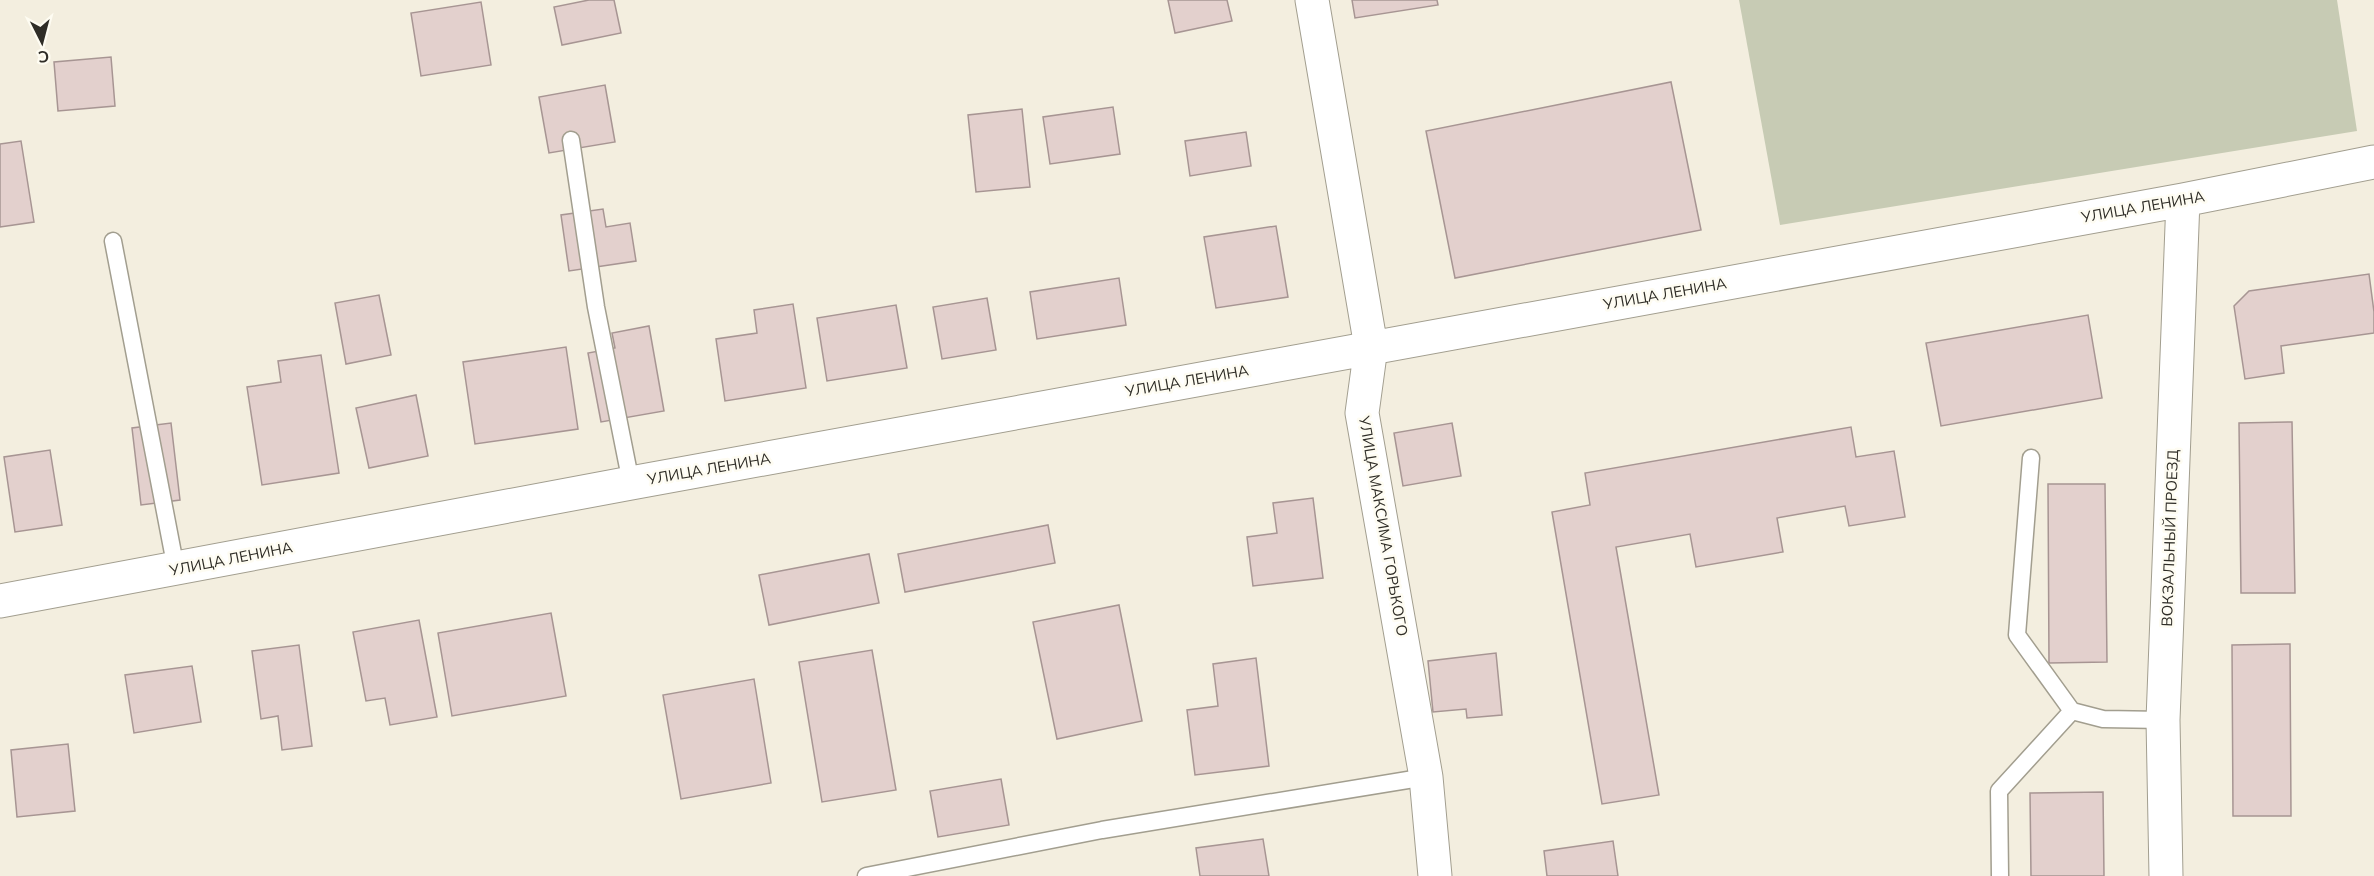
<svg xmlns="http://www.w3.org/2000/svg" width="2374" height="876" font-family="Mulish,sans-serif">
<rect width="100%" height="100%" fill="#f3eedf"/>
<!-- green -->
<path fill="#c7cbb4" d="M1739,0H2337L2357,131L1780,225Z"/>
<!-- building -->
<path fill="#e3d0cd" stroke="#a79593" stroke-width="1.5" d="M589,0H614L621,33L562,45L554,7Z
M1168,0H1227L1232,21L1175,33Z
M1352,0H1437L1438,5L1355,18Z
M481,2L491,65L421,76L411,13Z
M111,57L115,106L58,111L54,62Z
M1671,82L1701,230L1455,278L1426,131Z
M605,85L615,142L549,153L539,97Z
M1113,107L1120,154L1050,164L1043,117Z
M1022,109L1030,187L976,192L968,115Z
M1246,132L1251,166L1190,176L1185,141Z
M21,141L34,222L0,227V144Z
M603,209L606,227L630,223L636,261L569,271L561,215Z
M1276,226L1288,297L1216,308L1204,237Z
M2369,274L2374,312V333L2281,346L2284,373L2245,379L2234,306L2249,291Z
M1119,278L1126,325L1037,339L1030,292Z
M379,295L391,355L346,364L335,303Z
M987,298L996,350L942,359L933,307Z
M793,304L806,388L725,401L716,339L757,333L754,310Z
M896,305L907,368L827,381L817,318Z
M2088,315L2102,398L1941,426L1926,343Z
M649,326L664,411L601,422L588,353L615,348L612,333Z
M566,347L578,429L475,444L463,362Z
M321,355L339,473L262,485L247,387L281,382L278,361Z
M416,395L428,456L369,468L356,408Z
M2292,422L2295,593H2241L2239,423Z
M171,423L180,500L141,505L132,428Z
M1452,423L1461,476L1403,486L1394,433Z
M1851,427L1856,457L1894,451L1905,517L1849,526L1845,506L1777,518L1783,552L1696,567L1690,534L1616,547L1659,795L1602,804L1552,512L1590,505L1585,473Z
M50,450L62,525L15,532L4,457Z
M2048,484H2105L2107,662L2049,663Z
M1313,498L1323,578L1253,586L1247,537L1277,533L1273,503Z
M1048,525L1055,563L905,592L898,554Z
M869,554L879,603L769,625L759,575Z
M1119,605L1142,721L1057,739L1033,622Z
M551,613L566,696L452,716L438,633Z
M419,620L437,717L390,725L385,698L366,701L353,632Z
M2290,644L2291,816H2233L2232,645Z
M299,645L312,746L282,750L278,716L261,719L252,651Z
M872,650L896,790L822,802L799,662Z
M1496,653L1502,715L1467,718L1466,709L1433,712L1428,661Z
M1256,658L1269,766L1195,775L1187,710L1218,706L1213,664Z
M192,666L201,722L134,733L125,675Z
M754,679L771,783L681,799L663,695Z
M68,744L75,811L17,817L11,750Z
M1001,779L1009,825L938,837L930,791Z
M2103,792L2104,876H2031L2030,793Z
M1263,839L1269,876H1200L1196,848Z
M1613,841L1618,876H1547L1544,851Z"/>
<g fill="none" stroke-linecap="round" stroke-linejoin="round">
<defs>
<path id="service" d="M571,140L596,307L631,483
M113,241L176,569
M2031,458L2017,635L2072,711
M866,876L1102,830L1426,777
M2000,876L1999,791L2072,711L2103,719L2163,720"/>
<path id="minor" d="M1312,0L1371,347L1362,413L1426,777L1435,876
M0,601L631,483L2183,200L2374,162
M2166,876L2163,720L2183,200"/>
</defs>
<!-- service casing -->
<use href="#service" stroke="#a29e8f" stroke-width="19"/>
<!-- minor casing -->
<use href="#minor" stroke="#a29e8f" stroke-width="35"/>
<!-- service -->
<use href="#service" stroke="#fff" stroke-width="16"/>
<!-- minor -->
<use href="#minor" stroke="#fff" stroke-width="33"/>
</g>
<g text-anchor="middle" stroke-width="5" stroke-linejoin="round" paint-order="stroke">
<!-- street labels -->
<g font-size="15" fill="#2f2d27" stroke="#fefcf2">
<text transform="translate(2143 207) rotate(-10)" y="5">УЛИЦА ЛЕНИНА</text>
<text transform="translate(1665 294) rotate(-10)" y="5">УЛИЦА ЛЕНИНА</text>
<text transform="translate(1187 381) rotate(-10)" y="5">УЛИЦА ЛЕНИНА</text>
<text transform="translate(709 469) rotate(-10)" y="5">УЛИЦА ЛЕНИНА</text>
<text transform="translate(1383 526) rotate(80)" y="5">УЛИЦА МАКСИМА ГОРЬКОГО</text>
<text transform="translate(2170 538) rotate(-88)" y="5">ВОКЗАЛЬНЫЙ ПРОЕЗД</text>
<text transform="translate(231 559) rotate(-11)" y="5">УЛИЦА ЛЕНИНА</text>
</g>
</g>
<!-- north arrow -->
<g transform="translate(42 42) rotate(174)" stroke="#fefcf2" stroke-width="4.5" paint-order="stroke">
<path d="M0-4.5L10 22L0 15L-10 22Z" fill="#2f2d27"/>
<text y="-9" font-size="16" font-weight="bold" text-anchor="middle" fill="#2f2d27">С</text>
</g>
</svg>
